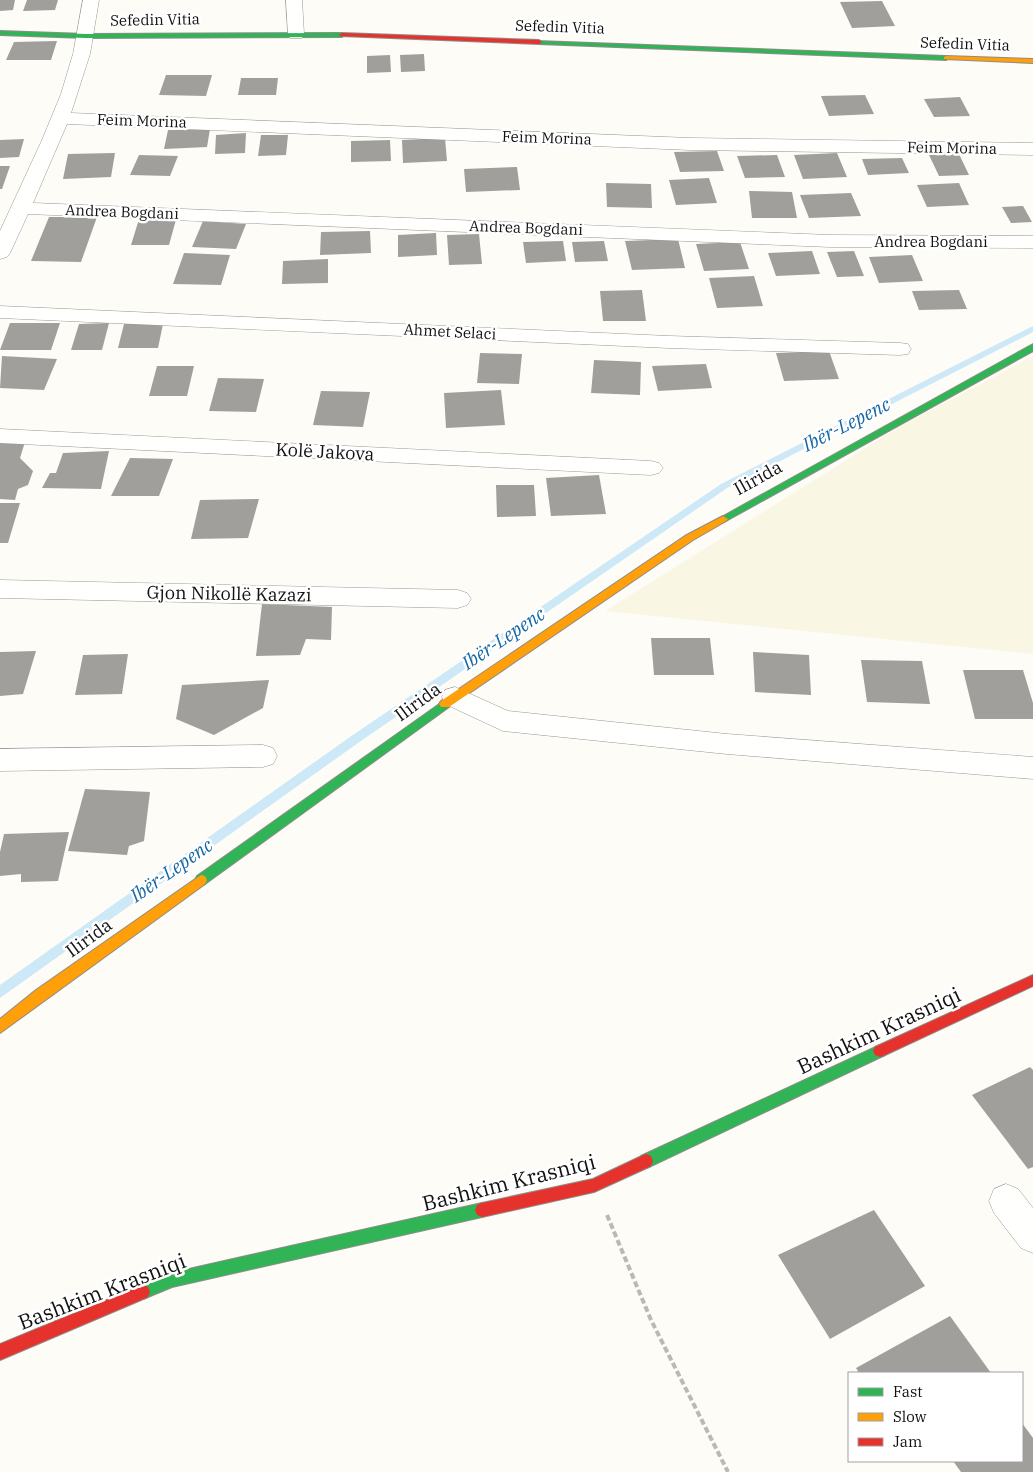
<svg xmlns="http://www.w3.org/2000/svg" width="1033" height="1472" font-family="'IBM Plex Serif',serif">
<rect width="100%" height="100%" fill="#fdfcf7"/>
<!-- farmland -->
<path fill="#f9f7e4" d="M1033,356V654L605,611L899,427Z"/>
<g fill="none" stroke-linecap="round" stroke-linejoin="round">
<!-- stream -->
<path fill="#cde8f7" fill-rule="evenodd" d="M1033,326V332L727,488L358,743L0,998V985L350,737L721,484Z"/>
</g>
<!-- building -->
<path fill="#a19f9c" d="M0,0H15L13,10L0,11Z
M27,0H58L55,10L23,11Z
M882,1L895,26L852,28L840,2Z
M57,41L51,60H6L14,42Z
M424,54L425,71L401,72L400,55Z
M390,55L391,72L367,73V56Z
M166,75H212L206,96L159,95Z
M241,78H278L276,95H238Z
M865,95L874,114L829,116L821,96Z
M960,97L970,116L934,117L924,99Z
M210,129L207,147L164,149L168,130Z
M246,133L245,153L215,154L216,135Z
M261,135H288L286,155L258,156Z
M445,138L447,161L403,163L402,140Z
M24,139L19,157L0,158V140Z
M390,140L391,161L351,162V141Z
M717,151L724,171L680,172L674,152Z
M115,153L111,177L63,179L68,154Z
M837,153L847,177L803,179L794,155Z
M959,154L969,175L939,176L929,155Z
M139,155L178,156L170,176L130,175Z
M777,155L785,177L745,178L737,156Z
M902,158L909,173L868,175L862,159Z
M0,166H10L2,189H0Z
M517,167L520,190L466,192L464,169Z
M709,178L717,203L676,205L669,180Z
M606,183L651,184L652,208L607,207Z
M959,183L969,205L927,207L917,185Z
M749,191L792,192L797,218H752Z
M851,193L861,216L809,218L800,195Z
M1023,206L1032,222L1011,223L1002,207Z
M140,216H177L169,245H131Z
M49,217H97L81,262L31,261Z
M203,221L246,224L236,249L192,247Z
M370,231L371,253L320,255L321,232Z
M436,233L437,255L398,257V235Z
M479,234L482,264L449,265L447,235Z
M678,239L685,268L632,270L625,241Z
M563,241L566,261L526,263L523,242Z
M604,241L608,261L575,262L572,242Z
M740,242L749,269L704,271L696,244Z
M812,251L820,274L776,276L768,253Z
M854,251L864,276L837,277L827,252Z
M184,253L230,255L221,285L173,284Z
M912,255L923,281L879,283L869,257Z
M328,259V283L282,284L283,261Z
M754,276L763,306L717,308L709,278Z
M642,290L646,321H603L600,291Z
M959,290L967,309L919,310L912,291Z
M10,323H60L51,350H0Z
M109,323L102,350H71L79,324Z
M124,324H163L158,348H118Z
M829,351L839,379L784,381L776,353Z
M480,353L522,354L519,384L477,383Z
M2,356L57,359L44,390L0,388Z
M594,360L641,362L640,395L591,393Z
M706,364L712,388L658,391L652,366Z
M157,366H194L187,396H149Z
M218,378L264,379L256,412L209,411Z
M501,390L505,425L446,428L444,393Z
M321,391L370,392L363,427L313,425Z
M25,442L20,458L33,471L28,485L18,489L15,500L0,499V443Z
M109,451L101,489L42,488L50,473H56L63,453Z
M130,458L173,459L159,496H111Z
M599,475L606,514L551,516L546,478Z
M496,485H534L536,516L497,517Z
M259,499L248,538L191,539L200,500Z
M0,503H20L8,543H0Z
M262,604L332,607L331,640L306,639L300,655L256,656Z
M651,638H710L714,675H654Z
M36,651L23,694L0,696V652Z
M753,652L809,655L811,695L755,692Z
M128,654L122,694L75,695L83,655Z
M861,660L922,661L930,704L867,702Z
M963,670H1023L1033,703V719H975Z
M269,680L263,708L214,735L176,719L182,685Z
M85,789L150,792L144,841L129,846L127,855L68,851Z
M69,832L58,881L21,882V874L0,876V852L4,834Z
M1030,1067L1033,1070V1167L1028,1169L972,1095Z
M874,1210L925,1286L830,1339L778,1255Z
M950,1316L991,1373H859L856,1368Z
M1022,1423L1033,1438V1472H961L953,1461H1022Z"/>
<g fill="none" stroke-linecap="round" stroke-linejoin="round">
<defs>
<path id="street" d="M83,0H99L90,54L71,113L690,138L1033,143V155L690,150L67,124L33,203L830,235L1033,236V248L830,247L28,214L10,253L7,257L0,259V231L42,140L61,94L73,54Z
M286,0H302L304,34L302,38H290L288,34Z
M0,306L669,336L900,343L908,344L911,349L908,354L900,355L669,348L0,318Z
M0,429L651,461L659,463L663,468L659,473L651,475L0,443Z
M0,580L458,590L467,593L471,599L467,605L458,608L0,598Z
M455,687L508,711L727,734L1033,757V779L727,754L503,731L445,704L442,697L445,690Z
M263,745L273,748L277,756L273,764L263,767L0,771V749Z
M1006,1184L1018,1189L1033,1208V1253L1021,1248L994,1213L989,1201L994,1189Z"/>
<path id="fast" d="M0,31L86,34L342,33L345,35L342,37L86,38L0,35Z
M537,41L946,56L949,58L946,60L539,44L537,43Z
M1033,344V351L726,521L723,522L718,519Z
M445,700L451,704L449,707L205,884L201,885L197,884L195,880L197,876Z
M880,1045L885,1047L887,1051L885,1055L651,1166L646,1168L641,1166L639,1161L641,1156Z
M482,1203L487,1205L489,1210L487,1215L482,1217L172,1287L143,1299L138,1297L136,1292L138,1287L171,1273Z"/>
<path id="slow" d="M946,56L1033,59V63L944,59V57Z
M723,516L728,519L726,521L693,540L449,707H441L439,704L441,701L685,536Z
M201,875L205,876L207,880L205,884L0,1033V1019L36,990Z"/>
<path id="jam" d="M342,33L539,40L542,42L539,44L340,36L339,35Z
M1033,975V986L885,1055L880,1057L875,1055L873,1051L875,1047Z
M646,1154L651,1156L653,1161L651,1166L594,1192L482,1217L477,1215L475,1210L477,1205L482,1203L593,1179Z
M143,1285L148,1287L150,1292L148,1297L0,1360V1344Z"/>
</defs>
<!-- street casing -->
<use href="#street" stroke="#979795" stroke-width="1"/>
<!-- fast casing -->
<use href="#fast" stroke="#8e8d8b" stroke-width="2"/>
<!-- slow casing -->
<use href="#slow" stroke="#8e8d8b" stroke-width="2"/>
<!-- jam casing -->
<use href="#jam" stroke="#8e8d8b" stroke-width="2"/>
<!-- path -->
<path stroke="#b9b9b8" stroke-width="4" stroke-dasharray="6 3" stroke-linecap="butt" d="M607,1215L651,1320L728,1472"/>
<!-- street -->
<use href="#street" fill="#fffffe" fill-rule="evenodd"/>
<!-- fast -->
<use href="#fast" fill="#30b455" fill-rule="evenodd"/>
<!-- slow -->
<use href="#slow" fill="#ff9f0a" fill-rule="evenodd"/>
<!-- jam -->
<use href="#jam" fill="#e5322d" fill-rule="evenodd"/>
</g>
<g text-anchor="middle" stroke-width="5" stroke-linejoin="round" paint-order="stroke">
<!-- far-street labels -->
<g font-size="15" fill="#111" stroke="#fff">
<text transform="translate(155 20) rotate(-1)" y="5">Sefedin Vitia</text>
<text transform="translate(560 27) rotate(2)" y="5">Sefedin Vitia</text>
<text transform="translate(965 44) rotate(2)" y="5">Sefedin Vitia</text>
<text transform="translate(142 121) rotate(2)" y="5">Feim Morina</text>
<text transform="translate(547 138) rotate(2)" y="5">Feim Morina</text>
<text transform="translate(952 148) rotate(1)" y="5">Feim Morina</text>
<text transform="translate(122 212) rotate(2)" y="5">Andrea Bogdani</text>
<text transform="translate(526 228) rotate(2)" y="5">Andrea Bogdani</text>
<text x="931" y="247">Andrea Bogdani</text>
<text transform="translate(450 332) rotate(3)" y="5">Ahmet Selaci</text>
</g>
<!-- street labels -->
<g font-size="18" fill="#111" stroke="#fff">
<text transform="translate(325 452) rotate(3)" y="6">Kolë Jakova</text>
<text transform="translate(758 478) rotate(-29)" y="6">Ilirida</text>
<text transform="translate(229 594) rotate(1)" y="6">Gjon Nikollë Kazazi</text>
<text transform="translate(418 702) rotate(-36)" y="6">Ilirida</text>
<text transform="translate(89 938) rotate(-36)" y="6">Ilirida</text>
</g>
<!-- water labels -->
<g font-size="19" font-style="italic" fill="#1768a6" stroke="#fff">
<text transform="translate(846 424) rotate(-27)" y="7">Ibër-Lepenc</text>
<text transform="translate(503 638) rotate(-34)" y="7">Ibër-Lepenc</text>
<text transform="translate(171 870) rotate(-35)" y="7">Ibër-Lepenc</text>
</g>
<!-- near-street labels -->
<g font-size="21" fill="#111" stroke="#fff">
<text transform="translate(879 1031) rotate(-25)" y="7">Bashkim Krasniqi</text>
<text transform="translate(509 1183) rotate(-14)" y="7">Bashkim Krasniqi</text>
<text transform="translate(102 1292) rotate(-21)" y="7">Bashkim Krasniqi</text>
</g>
</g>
<!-- legend -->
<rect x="848" y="1372" width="175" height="90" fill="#ffffff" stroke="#a0a0a0"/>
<rect x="858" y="1388" width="25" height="8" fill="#30b455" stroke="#a0a0a0"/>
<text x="893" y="1397" font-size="15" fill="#111111">Fast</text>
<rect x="858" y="1413" width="25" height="8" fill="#ff9f0a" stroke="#a0a0a0"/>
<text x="893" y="1422" font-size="15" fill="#111111">Slow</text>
<rect x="858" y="1438" width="25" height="8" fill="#e5322d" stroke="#a0a0a0"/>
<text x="893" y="1447" font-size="15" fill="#111111">Jam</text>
</svg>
